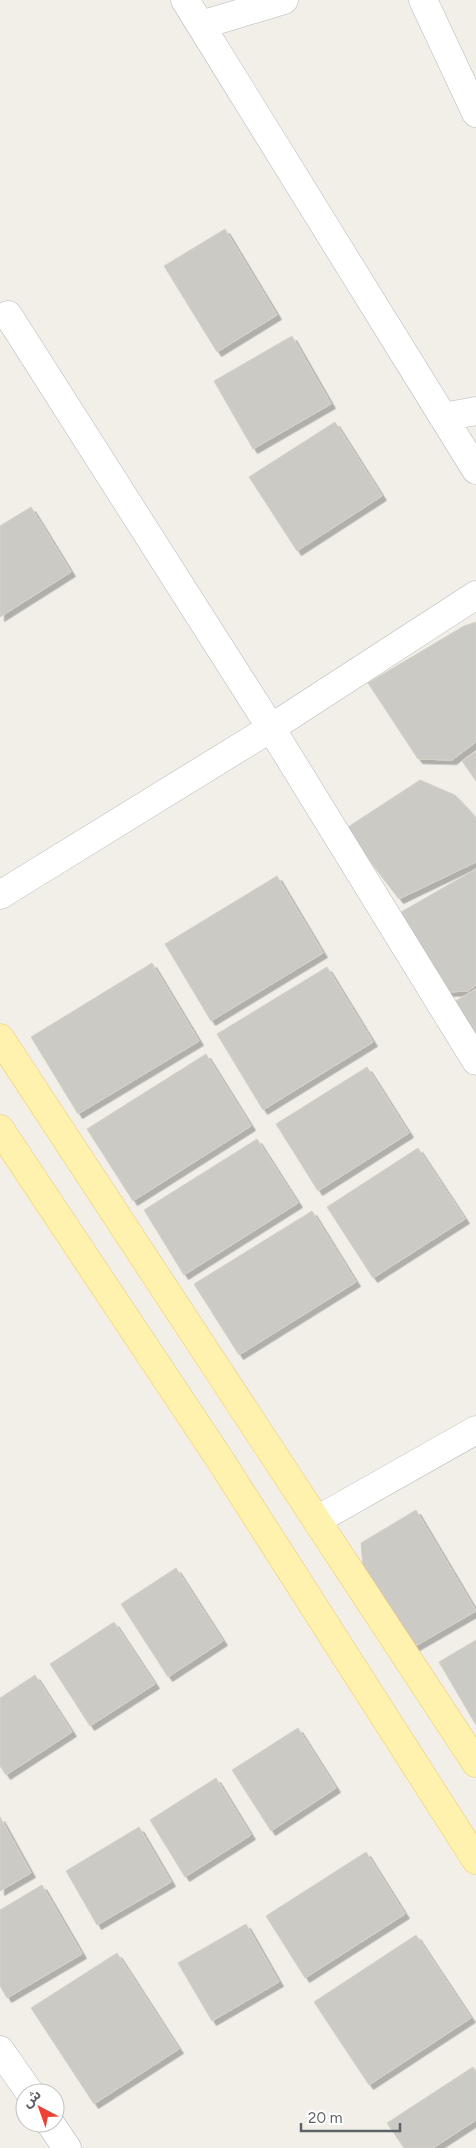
<svg xmlns="http://www.w3.org/2000/svg" width="476" height="2148" font-family="Figtree,'Noto Sans Arabic',sans-serif">
<defs>
<filter id="shadow"><feDropShadow dx="4.5" dy="4.5" stdDeviation="0" flood-color="#0004"/></filter>
</defs>
<rect width="100%" height="100%" fill="#f1efe8"/>
<!-- building -->
<path fill="#cccac5" stroke="#d6d1c6" filter="url(#shadow)" d="M225,229L277,315L217,352L164,266Z
M292,336L331,404L253,449L214,381Z
M335,422L382,496L297,551L249,477Z
M31,507L71,572L0,617V526Z
M476,622V742L452,760L418,759L368,683L464,626Z
M476,752V781L462,761Z
M420,780L455,795L476,818V862L399,899L345,829Z
M476,869V985L468,991L447,992L396,915Z
M277,876L323,953L211,1021L165,944Z
M152,963L199,1041L78,1114L31,1037Z
M327,967L373,1042L263,1110L217,1034Z
M476,989V1047L452,1003Z
M206,1054L251,1126L133,1201L87,1129Z
M367,1067L409,1133L318,1191L276,1124Z
M257,1139L298,1203L184,1275L144,1210Z
M418,1148L465,1219L373,1278L327,1207Z
M312,1211L356,1282L239,1355L194,1284Z
M416,1510L476,1611L412,1648L363,1566L361,1543Z
M176,1568L223,1641L168,1677L121,1604Z
M114,1622L155,1684L90,1726L50,1664Z
M476,1640V1725L439,1662Z
M35,1675L72,1732L6,1775L0,1766V1698Z
M298,1728L336,1788L271,1831L232,1770Z
M216,1778L251,1835L185,1877L150,1820Z
M0,1817L31,1873L0,1891Z
M139,1827L171,1882L97,1925L66,1871Z
M366,1852L405,1914L305,1978L266,1916Z
M42,1885L82,1954L7,1998L0,1986V1910Z
M246,1924L279,1982L212,2021L178,1963Z
M416,1935L471,2018L369,2085L314,2002Z
M117,1953L179,2049L94,2104L31,2008Z
M473,2067L476,2071V2120L433,2148H404L387,2123Z"/>
<g fill="none" stroke-linecap="round" stroke-linejoin="round">
<defs>
<path id="minor" d="M185,0L476,470
M423,0L476,113
M201,25L284,0
M8,315L271,728L476,1061
M443,417L476,411
M0,895L271,728L476,595
M317,1520L476,1430
M0,2050L30,2093
M50,2123L67,2148"/>
<path id="major" d="M0,1038L476,1763
M0,1129L219,1458L476,1860"/>
</defs>
<!-- minor casing -->
<use href="#minor" stroke="#b5b8bc" stroke-width="29"/>
<!-- major casing -->
<use href="#major" stroke="#f2c960" stroke-width="29"/>
<!-- minor -->
<use href="#minor" stroke="#fff" stroke-width="28"/>
<!-- major -->
<use href="#major" stroke="#fff2af" stroke-width="28"/>
</g>
<!-- north arrow -->
<g transform="translate(40 2108) rotate(319)"><circle r="24" fill="#ffffff" stroke="#bfc1c3"/>
<path d="M0-4L9 19L0 12L-9 19Z" fill="#ea4335"/>
<text y="-8" font-size="14" font-weight="bold" text-anchor="middle" fill="#5f6368">ش</text>
</g>
<!-- scale -->
<path d="M301 2123v8h99v-8" fill="none" stroke="#5f6368" stroke-width="2.5"/>
<text x="308" y="2123" font-size="15" fill="#5f6368" stroke="#ffffff" stroke-width="4" paint-order="stroke">20 m</text>
</svg>
